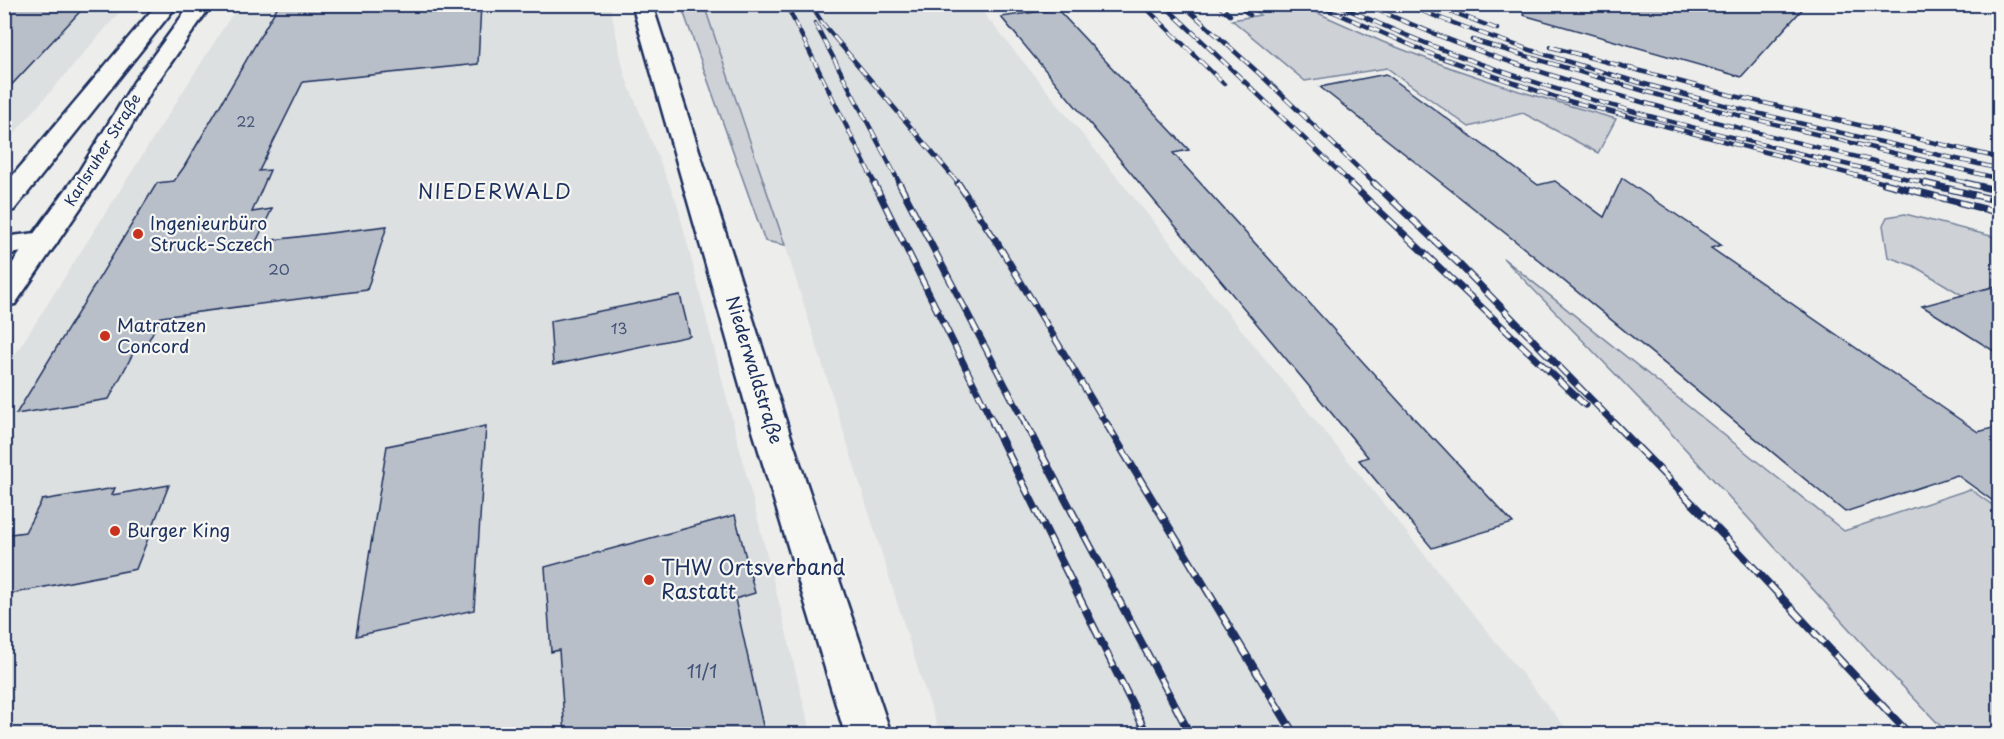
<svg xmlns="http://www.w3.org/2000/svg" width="2004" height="739" font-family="'Playpen Sans',sans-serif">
<rect width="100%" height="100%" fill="#edeeec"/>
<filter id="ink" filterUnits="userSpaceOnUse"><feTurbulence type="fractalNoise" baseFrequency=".0167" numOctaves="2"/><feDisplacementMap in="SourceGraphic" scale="12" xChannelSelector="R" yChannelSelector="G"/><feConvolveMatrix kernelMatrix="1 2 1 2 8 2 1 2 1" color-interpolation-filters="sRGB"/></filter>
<g filter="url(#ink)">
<!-- built -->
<path fill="#dde0e1" d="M5,5H126L5,144Z
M238,5H610L625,76L677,203L780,606L811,734H5L4,372Z
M704,5H977L1571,734H940L920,676L785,245Z"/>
<!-- green -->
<path fill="#ced2d7" stroke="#74809a" stroke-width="1.5" d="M681,5H704L785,245L765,241Z
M1247,5H1300L1383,42L1451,68L1519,91L1616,119L1598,153L1523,113L1469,127L1387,68L1305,81L1232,20L1260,15Z
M1905,214L1999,238V285L1962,295L1914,266L1888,257L1883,225L1887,217Z
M1503,258L1844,531L1970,489L1999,510V734H1948L1870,652L1649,409Z"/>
<!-- building -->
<path fill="#b9bfc8" stroke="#1b2f5e" stroke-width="1.5" d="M4,4H87L4,93Z
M279,4H481L478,64L303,82L259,171L270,170L252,212L272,209L256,242L387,226L367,290L161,317L146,345L137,346L109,399L16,414L157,183L174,181L184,167Z
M1524,4H1807L1741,77L1523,15Z
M1057,9L1189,150L1173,153L1433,439H1435L1513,523L1432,548L1359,460L1368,457L1001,17Z
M1386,74L1538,185L1555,181L1604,217L1622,178L1721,245L1711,248L1978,432L2000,426V506L1957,475L1845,512L1519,244L1320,87Z
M2000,285V355L1922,306Z
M680,295L690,336L553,365L550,321Z
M486,426L474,610L356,636L387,446Z
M169,485L136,569L4,595V535L25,532L42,500L115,488L112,495Z
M735,515L755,593L735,599L765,735H565L559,650L551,652L545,567Z"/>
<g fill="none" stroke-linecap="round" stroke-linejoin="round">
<defs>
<path id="street" d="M632,4H652L789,431L891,734H845L753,431Z
M44,232L54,235L58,241L54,247L4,255V237Z"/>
<path id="primary" d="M157,4H178L14,210L4,212V186Z
M191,4H212L153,88L103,175L15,304L4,306V275L78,173L134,82Z"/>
</defs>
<!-- street casing -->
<use href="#street" stroke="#1b2f5e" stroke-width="5"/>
<!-- primary casing -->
<use href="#primary" stroke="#1b2f5e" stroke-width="5"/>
<!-- street -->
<use href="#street" fill="#f6f6f2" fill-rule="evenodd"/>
<!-- primary -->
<use href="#primary" fill="#f6f6f2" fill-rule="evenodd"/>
<defs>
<path id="rail-far2" d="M786,4L875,184
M810,4L823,24L959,184
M1142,4L1224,84
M1163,4L1352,184
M1182,4L1263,77L1375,184
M1217,4L1230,15
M1237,4L1250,15
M1315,4L1436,56L1561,99L1889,184
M1337,4C1518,93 1735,138 1930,184
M1363,4C1415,26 1466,48 1520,65C1668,114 1820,148 1972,184
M1404,4C1452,23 1500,41 1550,56C1697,103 1849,134 2000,169
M1431,4L1497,29
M815,23L900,184
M1472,40L1668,98L2000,179
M1551,47L1730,95L2000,158"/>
<path id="rail-far1" d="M874,183L994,425
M899,183L1026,425
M958,183L998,244L1107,425
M1350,183L1585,405
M1374,183L1459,264L1616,425
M1884,183L2000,213
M1924,183L2000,201
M1966,183L2000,191"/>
<path id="rail" d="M993,423L1147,734
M1025,423L1190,734
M1106,423L1294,734
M1614,423L1725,537L1909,734"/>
</defs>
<!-- rail-far2 casing -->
<use href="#rail-far2" stroke="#1b2f5e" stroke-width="4.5"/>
<!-- rail-far1 casing -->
<use href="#rail-far1" stroke="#1b2f5e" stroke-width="7"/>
<!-- rail casing -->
<use href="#rail" stroke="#1b2f5e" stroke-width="8"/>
<!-- rail-far2 -->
<use href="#rail-far2" stroke="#f6f6f2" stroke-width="3" stroke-dasharray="10" stroke-linecap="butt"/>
<!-- rail-far1 -->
<use href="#rail-far1" stroke="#f6f6f2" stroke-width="4.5" stroke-dasharray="13" stroke-linecap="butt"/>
<!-- rail -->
<use href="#rail" stroke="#f6f6f2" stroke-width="5" stroke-dasharray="16" stroke-linecap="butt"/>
</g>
</g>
<!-- markers -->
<g fill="#c8321e" stroke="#f6f6f2" stroke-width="2">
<circle cx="138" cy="234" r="6"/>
<circle cx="105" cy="336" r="6"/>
<circle cx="115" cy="531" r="6"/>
<circle cx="649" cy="580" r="6"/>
</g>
<g text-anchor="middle" stroke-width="4.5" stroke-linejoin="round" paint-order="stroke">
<!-- far-number labels -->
<g font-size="14" fill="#425378">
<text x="246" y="127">22</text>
</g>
<!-- far-street labels -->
<g font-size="15" fill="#1b2f5e" stroke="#f6f6f2">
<text transform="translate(103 150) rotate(-58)" y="5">Karlsruher Straße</text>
</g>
<!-- number labels -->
<g font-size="15" fill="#425378">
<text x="279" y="275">20</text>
<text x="619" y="334">13</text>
</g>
<!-- poi labels -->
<g font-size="18" fill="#1b2f5e" stroke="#f6f6f2" text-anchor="start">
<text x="150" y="230">Ingenieurbüro<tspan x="150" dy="21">Struck-Sczech</tspan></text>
<text x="117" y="332">Matratzen<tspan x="117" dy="21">Concord</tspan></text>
<text x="127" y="537">Burger King</text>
</g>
<!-- street labels -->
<g font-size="18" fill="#1b2f5e" stroke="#f6f6f2">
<text transform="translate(754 370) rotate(73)" y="6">Niederwaldstraße</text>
</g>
<!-- near-number labels -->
<g font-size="18" fill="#425378">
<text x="702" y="678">11/1</text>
</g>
<!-- neighbourhood labels -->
<g font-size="20" letter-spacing="1.5" fill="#1b2f5e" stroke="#f6f6f2">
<text x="495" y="199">NIEDERWALD</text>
</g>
<!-- near-poi labels -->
<g font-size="21" fill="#1b2f5e" stroke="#f6f6f2" text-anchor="start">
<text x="661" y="575">THW Ortsverband<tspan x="661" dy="24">Rastatt</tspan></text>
</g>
</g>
<!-- margin -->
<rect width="2004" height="739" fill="none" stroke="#f6f6f2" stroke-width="24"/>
<rect x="12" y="12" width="1980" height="715" fill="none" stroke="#1b2f5e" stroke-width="2" filter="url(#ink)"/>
</svg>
